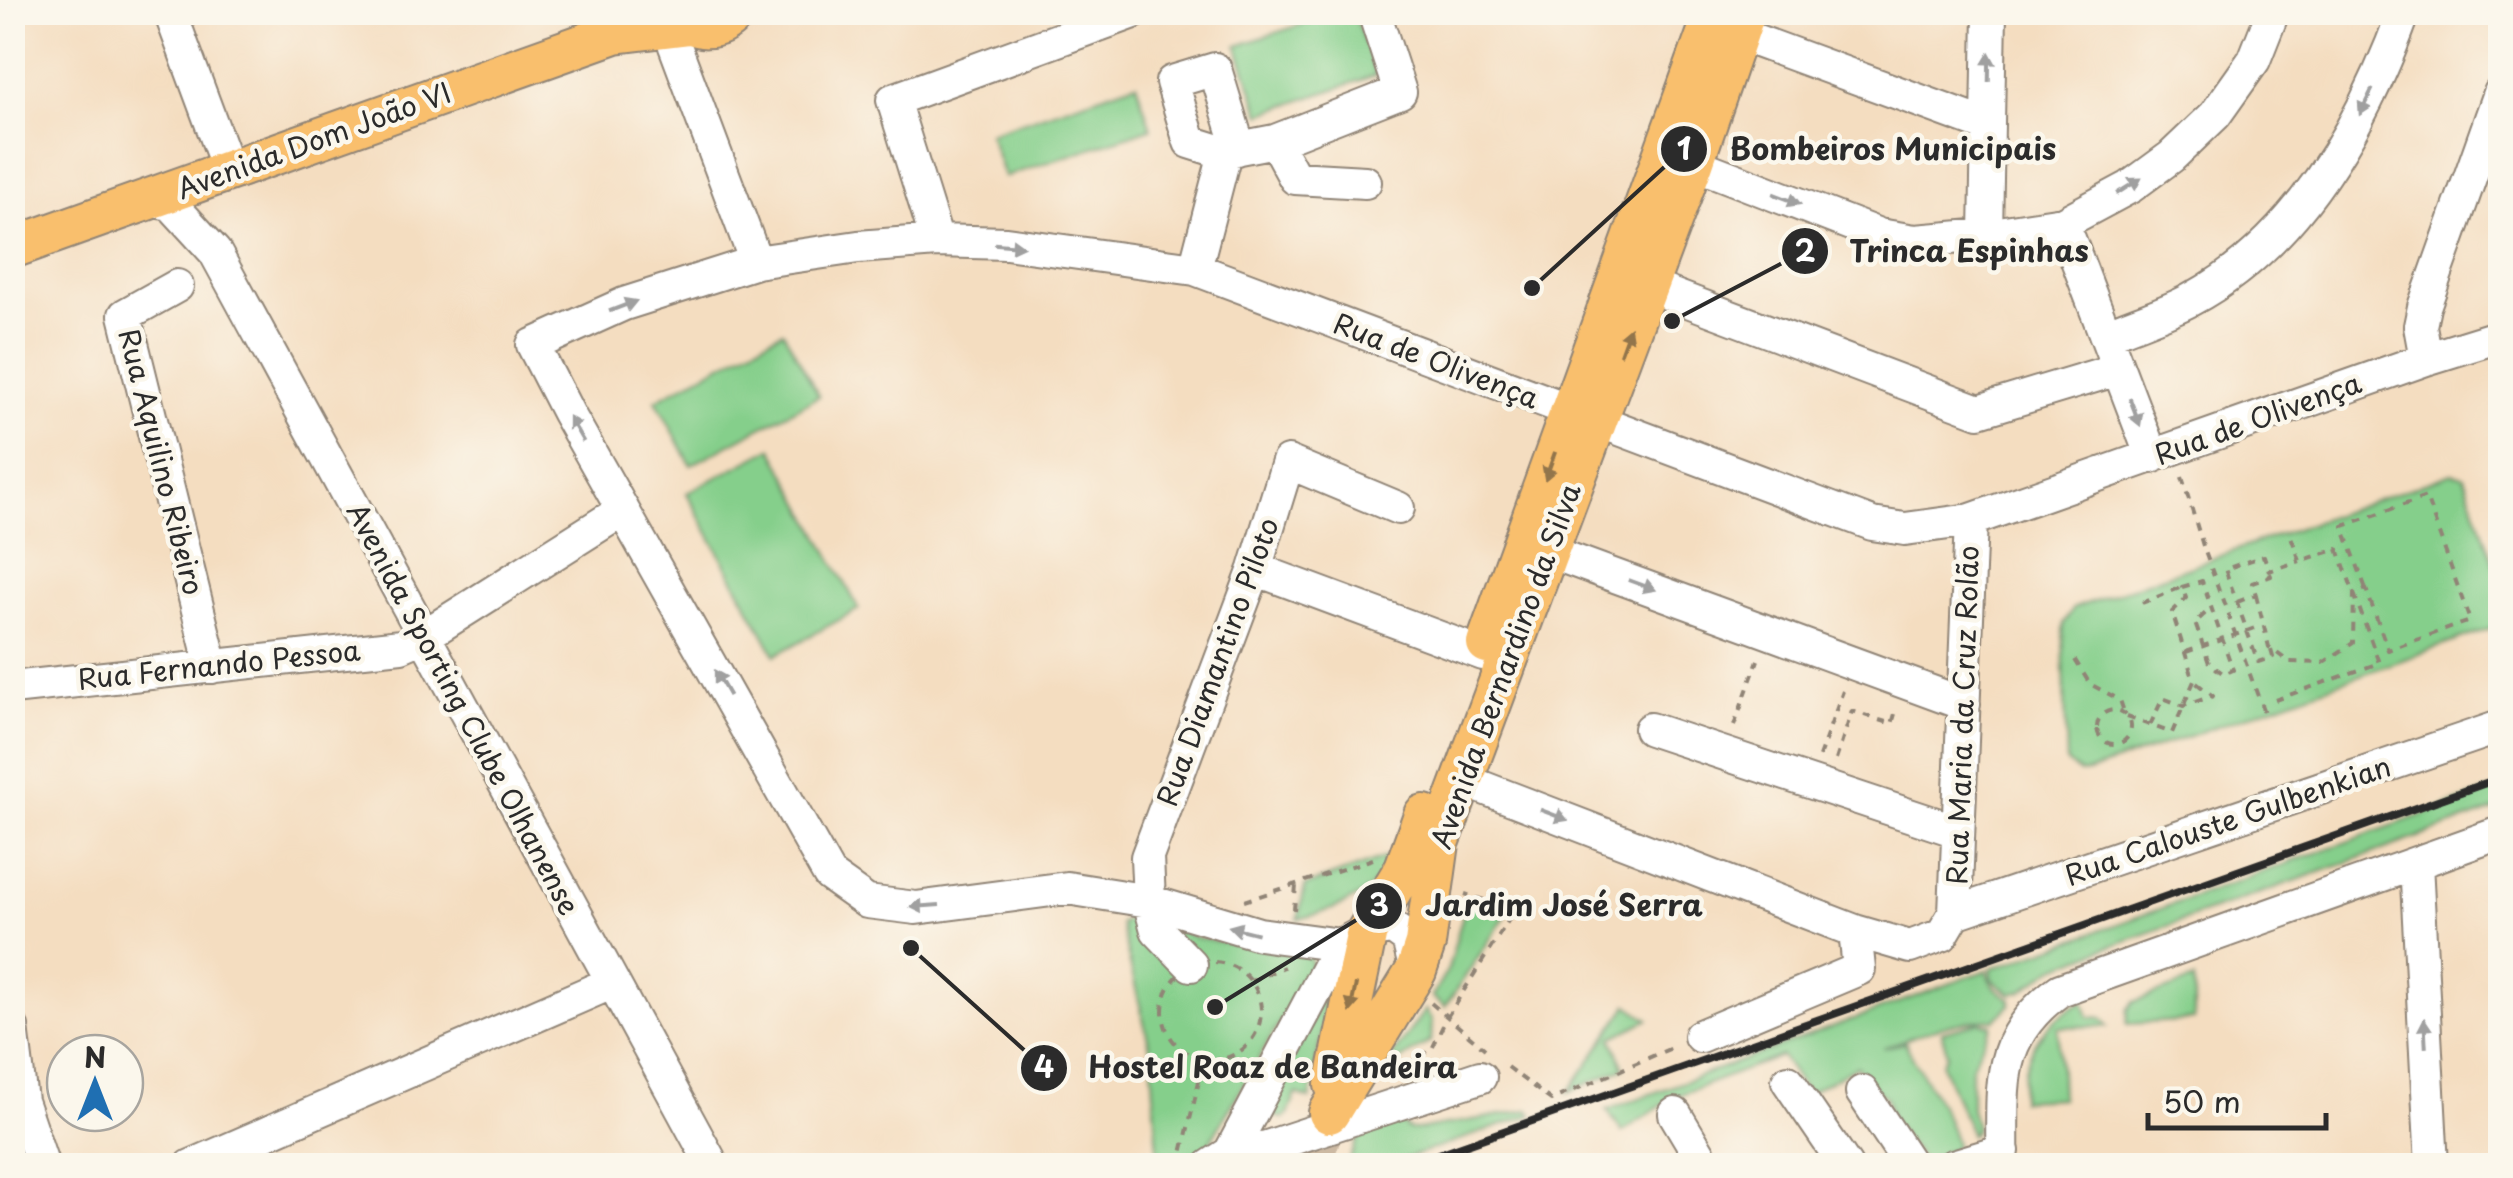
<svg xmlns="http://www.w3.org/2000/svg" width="2513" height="1178" font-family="'Playpen Sans',sans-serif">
<rect width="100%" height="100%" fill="#fbf7ec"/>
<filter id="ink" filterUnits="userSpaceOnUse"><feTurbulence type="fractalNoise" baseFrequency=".01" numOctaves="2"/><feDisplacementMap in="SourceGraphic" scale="20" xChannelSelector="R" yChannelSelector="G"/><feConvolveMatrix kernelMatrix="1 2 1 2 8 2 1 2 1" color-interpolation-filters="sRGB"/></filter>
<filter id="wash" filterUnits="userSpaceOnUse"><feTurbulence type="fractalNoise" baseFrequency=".0048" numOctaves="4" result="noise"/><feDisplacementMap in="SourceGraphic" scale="40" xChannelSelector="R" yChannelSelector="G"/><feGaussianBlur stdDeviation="2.25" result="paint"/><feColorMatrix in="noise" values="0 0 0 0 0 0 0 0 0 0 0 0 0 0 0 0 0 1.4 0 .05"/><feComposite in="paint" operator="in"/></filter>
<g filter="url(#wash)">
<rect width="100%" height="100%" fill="#f4ddc0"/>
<!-- green -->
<path fill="#85cf8b" stroke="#587d5b" stroke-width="2.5" d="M1335,13H1354L1376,75L1261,114L1237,46Z
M1136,83L1151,128L1004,177L989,133Z
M783,331L819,396L691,465L656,400Z
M772,448L859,609L775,655L687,493Z
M2452,473L2464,476L2500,581V625L2088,772L2080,773L2067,763L2063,632L2064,623L2074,608Z
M2500,787V808L2100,950L2053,968L2022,991L2011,994L1992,979L1991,969L2048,949Z
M1398,853C1378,893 1340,910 1298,919L1305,886Z
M1467,900L1506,915L1445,1007L1432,997L1448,969Z
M1142,914L1197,938L1309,955L1312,968L1197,1164L1159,1165L1151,1051L1120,923Z
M1987,970C1989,985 1999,991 2011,999L2010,1005L1995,1020C1957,1017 1918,1035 1883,1048L1905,1042C1922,1080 1945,1102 1956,1145L1951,1150L1923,1161L1891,1119L1886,1097L1872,1087L1857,1066L1807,1094L1781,1056L1676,1096L1622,1132L1607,1110Z
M1332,976L1310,1099L1296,1094L1288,1115L1283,1118L1266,1114Z
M2194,980V1020L2127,1024L2128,1010L2134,1002Z
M2084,1001L2089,1017L2102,1018L2108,1026L2058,1027L2061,1098L2021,1100C2022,1055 2042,1020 2084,1001Z
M1628,1005L1649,1019L1612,1038L1624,1068L1569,1092Z
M1425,1010L1432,1020L1431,1041L1380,1073Z
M1979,1022L1992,1025L1971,1067V1109L1976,1128L1971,1135L1942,1064L1947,1054L1942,1032Z
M1529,1110L1532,1115L1387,1165L1347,1166L1361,1132L1398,1120L1409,1130H1417Z"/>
</g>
<g filter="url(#ink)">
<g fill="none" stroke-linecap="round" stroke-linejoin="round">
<!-- major-tunnel -->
<path stroke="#ccb9a2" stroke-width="40" stroke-dasharray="40 20" stroke-linecap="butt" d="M1310,1166L1329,1113"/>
<defs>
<path id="minor" d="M170,12L229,171
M670,26L675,46L756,262
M1738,34L1988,126
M1215,69L1239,148L1225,153L1190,142L1172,82Z
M1275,141L1295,178L1365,182
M1239,148L1275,141L1400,92L1375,15
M1672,155L1879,235L1915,241L1986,235L2063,223L2130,187L2171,157L2215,115L2254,60L2273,12
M147,200L171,204L215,252L713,1166
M2063,223L2152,457
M1986,235L1990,12
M937,241L893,100L1134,12
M1195,269L1225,153
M1646,285L1979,411L2118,369
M177,286L125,315L212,667
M2106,335C2133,323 2164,314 2190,300C2299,242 2363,125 2404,12
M2426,359L2420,326L2424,307L2500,93
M1550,552L1964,704
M1255,569L1483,654
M12,688L401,646L424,636L623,510
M1650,729L1957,831
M1463,780L1855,931L1910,947L1942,935L1955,913L1971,520
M2416,863L2432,1166
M1955,913L2500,727
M1340,945L1259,934L1149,901L1067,888L916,908L867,902L829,875L568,413L533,345L624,304L756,262L858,247L937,241L1006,243L1195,269L1872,524L1905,529L1971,520L2426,359L2500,336
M1191,965L1157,930L1149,901L1147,857L1255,569L1288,462L1398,508
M12,1027L21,1101L43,1166
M1700,1036L1859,969L1855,931
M1788,1081L1846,1166
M1862,1092L1911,1166
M1675,1114L1706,1166
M1230,1153L1340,945L1367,931L1393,928L1408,939L1416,971
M191,1166L611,983
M1210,1166L1230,1153L1267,1147L1480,1077
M1953,1166L2003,1151
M2002,1166C2004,1089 1991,1040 2060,990L2500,833"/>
<path id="major" d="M678,12C695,33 718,32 736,12
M12,248L615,33L690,24
M1487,643L1715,12
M1335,1085L1367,931L1405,868L1424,815
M1329,1113L1416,971L1425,944L1439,843L1693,163L1745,12"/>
</defs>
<!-- minor casing -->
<use href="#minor" stroke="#908476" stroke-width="36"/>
<!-- major casing -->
<use href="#major" stroke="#908476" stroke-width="44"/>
<!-- path -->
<path stroke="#908476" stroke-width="4" stroke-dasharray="8 8" stroke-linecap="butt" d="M2182,477L2204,549L2266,718
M2256,595L2269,647L2289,662L2323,663L2353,643L2354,593L2366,589L2388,650L2470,621L2426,497L2343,526L2366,589
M2237,602L2256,595L2252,583L2271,576L2269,571
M2142,603L2182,587
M2271,650L2273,657L2258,662L2225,569L2264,556L2269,571L2300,561
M2186,652L2261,626
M2075,660L2090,684L2120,700L2124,712
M2275,700L2379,663L2338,549L2300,561L2289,531
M2097 727a17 17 0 1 1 34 0a17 17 0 1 1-34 0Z
M2127,717L2172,733L2194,681L2172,612L2186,598L2182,587L2202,581L2233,670L2224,674L2209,663L2195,623L2211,608
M2150,725L2163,698L2183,706L2213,696L2195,682
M1734,726L1758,660
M1819,757L1843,691
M1836,760L1852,711L1892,724L1897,707
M1244,901L1373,859
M1294,910L1296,885
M1163 1011a49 49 0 1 1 98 0a49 49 0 1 1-98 0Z
M1251,981L1284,967
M1431,1003L1485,1049
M1507,1067L1551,1100L1676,1046
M1393,1073L1432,1049L1447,1017L1515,910L1465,894
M1179,1166L1204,1060"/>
<!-- minor -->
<use href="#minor" stroke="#fff" stroke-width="32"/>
<!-- major -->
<use href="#major" stroke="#f9bf6d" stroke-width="40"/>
<!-- rail -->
<path stroke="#2b2b2b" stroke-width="8" d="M1405,1166L2500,778"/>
</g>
<!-- one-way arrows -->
<defs><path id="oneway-solid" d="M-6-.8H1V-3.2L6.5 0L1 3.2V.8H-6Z" transform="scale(2.5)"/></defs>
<g fill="#a0a0a0">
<use href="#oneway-solid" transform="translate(1989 67) rotate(-89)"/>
<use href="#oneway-solid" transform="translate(2366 102) rotate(116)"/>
<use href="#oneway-solid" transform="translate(2129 186) rotate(-32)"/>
<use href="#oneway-solid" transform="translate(1787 199) rotate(21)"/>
<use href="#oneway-solid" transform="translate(1009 245) rotate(5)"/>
<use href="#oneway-solid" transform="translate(623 306) rotate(-21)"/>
<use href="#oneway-solid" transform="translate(2135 412) rotate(69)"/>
<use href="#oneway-solid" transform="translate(576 429) rotate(-120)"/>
<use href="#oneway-solid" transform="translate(1642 585) rotate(20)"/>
<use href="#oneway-solid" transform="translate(722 683) rotate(-120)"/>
<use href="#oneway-solid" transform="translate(1554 815) rotate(21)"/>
<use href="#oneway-solid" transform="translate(925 906) rotate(176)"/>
<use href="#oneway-solid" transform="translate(1243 930) rotate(-166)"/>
<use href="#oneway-solid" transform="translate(2425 1033) rotate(-93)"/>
</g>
<g fill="#92754c">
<use href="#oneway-solid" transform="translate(1625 341) rotate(-70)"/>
<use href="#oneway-solid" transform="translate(1550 466) rotate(110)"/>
<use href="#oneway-solid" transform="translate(1353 998) rotate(102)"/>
</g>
</g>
<g text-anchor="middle" stroke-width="9" stroke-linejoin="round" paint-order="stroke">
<!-- street labels -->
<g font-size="28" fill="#2b2b2b" stroke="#fbf7ec">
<text transform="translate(314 141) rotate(-20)" y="10">Avenida Dom João VI</text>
<text transform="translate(1436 361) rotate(21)" y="10">Rua de Olivença</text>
<text transform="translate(2258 419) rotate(-20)" y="10">Rua de Olivença</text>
<text transform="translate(161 462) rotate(76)" y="10">Rua Aquilino Ribeiro</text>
<text transform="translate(1218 662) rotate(-70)" y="10">Rua Diamantino Piloto</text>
<text transform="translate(219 665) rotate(-6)" y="10">Rua Fernando Pessoa</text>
<text transform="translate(1506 666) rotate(-70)" y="10">Avenida Bernardino da Silva</text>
<text transform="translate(463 709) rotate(62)" y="10">Avenida Sporting Clube Olhanense</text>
<text transform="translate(1963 715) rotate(-88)" y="10">Rua Maria da Cruz Rolão</text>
<text transform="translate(2228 821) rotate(-19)" y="10">Rua Calouste Gulbenkian</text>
</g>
</g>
<!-- callouts -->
<path fill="none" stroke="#2b2b2b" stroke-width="4" d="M1532 288L1684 149M1672 321L1805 251M1215 1007L1379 906M911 948L1044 1068"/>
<g fill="#2b2b2b" stroke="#fbf7ec" stroke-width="4">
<circle cx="1532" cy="288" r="10"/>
<circle cx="1672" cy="321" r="10"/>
<circle cx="1215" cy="1007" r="10"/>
<circle cx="911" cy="948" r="10"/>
<circle cx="1684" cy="149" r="25"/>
<circle cx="1805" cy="251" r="25"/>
<circle cx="1379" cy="906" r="25"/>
<circle cx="1044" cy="1068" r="25"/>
</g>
<g font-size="30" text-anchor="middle" font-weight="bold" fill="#fff">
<text x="1684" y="160">1</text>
<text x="1805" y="262">2</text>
<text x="1379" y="916">3</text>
<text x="1044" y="1078">4</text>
</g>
<g font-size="30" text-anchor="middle" font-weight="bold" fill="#2b2b2b" stroke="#fbf7ec" stroke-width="9" stroke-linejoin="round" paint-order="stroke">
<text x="1893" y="160">Bombeiros Municipais</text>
<text x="1969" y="262">Trinca Espinhas</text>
<text x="1564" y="916">Jardim José Serra</text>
<text x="1273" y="1078">Hostel Roaz de Bandeira</text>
</g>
<!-- margin -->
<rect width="2513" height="1178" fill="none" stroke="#fbf7ec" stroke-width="50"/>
<!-- north arrow -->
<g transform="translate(95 1083)"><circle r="48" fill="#fbf7ec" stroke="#a8a59f" stroke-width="2.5"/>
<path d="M0-8L18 38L0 25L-18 38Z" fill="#1f6fb2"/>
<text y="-15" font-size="28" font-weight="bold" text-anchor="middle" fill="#2b2b2b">N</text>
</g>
<!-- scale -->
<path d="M2148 1113v15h178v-15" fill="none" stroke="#2b2b2b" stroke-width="5"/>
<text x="2163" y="1113" font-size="30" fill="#2b2b2b" stroke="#fbf7ec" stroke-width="8" paint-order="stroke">50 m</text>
</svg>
